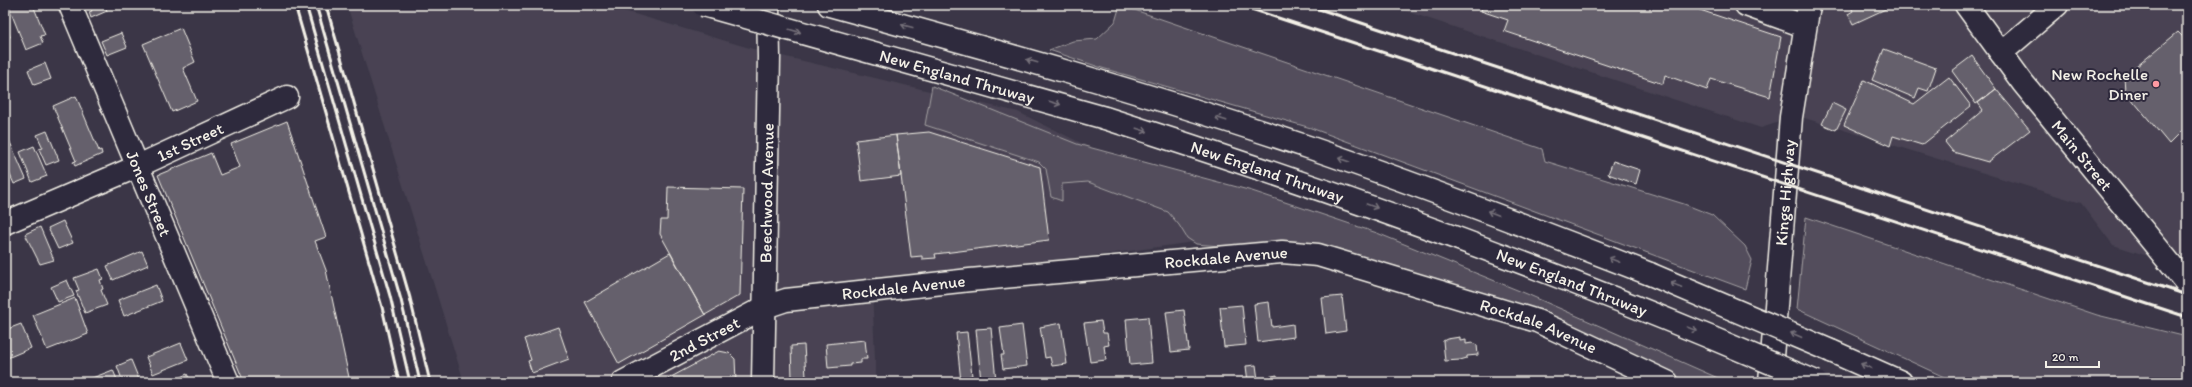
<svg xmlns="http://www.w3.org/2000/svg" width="2192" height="387" font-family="Itim,sans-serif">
<rect width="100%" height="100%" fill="#3b3647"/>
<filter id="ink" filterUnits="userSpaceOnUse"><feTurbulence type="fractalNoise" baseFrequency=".025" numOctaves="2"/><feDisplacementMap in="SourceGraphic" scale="8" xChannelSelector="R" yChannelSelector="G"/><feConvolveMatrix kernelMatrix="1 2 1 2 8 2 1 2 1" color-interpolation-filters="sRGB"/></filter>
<g filter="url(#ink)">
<!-- built -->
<path fill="#484352" d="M347,5H604L753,49L1018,112L1201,202V241L872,287L876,382H464Z
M1387,5H2187V268L2113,245L2081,203L1798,116L1761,128Z"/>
<!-- green -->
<path fill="#534e5c" stroke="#a4a0a2" d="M1120,5L1542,149L1545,161L1684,204L1712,215L1745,246L1752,260L1745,289L1311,128L1102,68L1049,50L1073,41L1097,39L1115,22Z
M932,86L1077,144L1252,191L1377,233L1527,294L1727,382H1677L1363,258L1196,244L1187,238L1179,225L1168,212L1088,182L1062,184V201L1051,197L1046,169L1039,162L925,125Z
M1806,217L2097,315L2187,337V382H1955L1797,309Z"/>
<!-- building -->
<path fill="#65616c" stroke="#f4f1e8" d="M8,5H33L45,35L40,36L43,43L26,50Z
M89,5H105L107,11L91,18L89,12L92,11Z
M217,5H227L218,8Z
M1483,5H1685L1781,37L1770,97L1711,79L1707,90L1665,75L1663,84L1504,31L1508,20L1481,11Z
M1855,5H1891L1892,6L1853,24L1848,14L1853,11L1851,7Z
M5,24L10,37L5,39Z
M181,28L195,62L183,68L197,101L172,112L143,44Z
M2178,32L2187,41V126L2169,144L2125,91L2124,77Z
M121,33L127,47L107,55L101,41Z
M1884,49L1936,68L1928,91L1919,88L1915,98L1872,80Z
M1972,56L1996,89L1976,104L1952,71Z
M45,63L51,79L34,85L28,70Z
M1949,77L1971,106L1922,145L1893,136L1890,146L1844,125L1864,80L1914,104Z
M1996,89L2030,130L1988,162L1953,152L1945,142L1983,110L1978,103Z
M76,96L99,151L101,150L102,154L75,166L73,162L76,161L53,106Z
M1832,103L1846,110L1836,130L1822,124Z
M287,121L326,237L315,241L326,270L350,382H244L158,175L211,153L220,175L240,167L231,144Z
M47,131L59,160L46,165L39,149L43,148L37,135Z
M929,132L1040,167L1049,240L935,254L936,258L922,259V256L911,257L896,135Z
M896,135L901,176L861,181L856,140Z
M9,140L26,179L14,184L5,163L7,162L5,157V142Z
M34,146L47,176L32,182L20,152Z
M1613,161L1640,170L1636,184L1608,174Z
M668,187L743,189L740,295L705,315L660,234L661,220H667Z
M63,221L73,243L58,249L48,228Z
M40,227L54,260L40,264L25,234Z
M142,251L148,265L113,280L107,266Z
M670,253L705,315L619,364L585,302Z
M99,269L103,279L100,280L103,289L101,290L107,305L85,313L76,291L79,290L74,278Z
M67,280L74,296L58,302L51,287Z
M156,285L162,301L124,316L118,300Z
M1342,296L1346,331L1326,334L1322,298Z
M75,298L88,334L47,350L33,315Z
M1269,302L1272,327L1293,324L1294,337L1258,342L1254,304Z
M1242,305L1246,345L1224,347L1220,307Z
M1184,310L1189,350L1171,352L1166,312Z
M1148,317L1152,363L1130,365L1126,319Z
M1101,321L1103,333H1107L1109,345L1104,346L1106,360L1090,362L1084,323Z
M1061,323L1067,364L1052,366L1050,357L1045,358L1040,327Z
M21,324L31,348L5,359V330Z
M1022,325L1027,366L1003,369L1001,355H1004L1000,328Z
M558,327L569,359L532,373L528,361L531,360L524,339Z
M991,328L996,381L981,382L976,329Z
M967,332L972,376H969L970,381L961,382L956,333Z
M1460,337V341L1466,340V344L1472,343L1477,345L1478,355L1467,356V358L1460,360L1445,361L1443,341L1447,339Z
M865,340L867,359H861V363L850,364V366L828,368L826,344Z
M181,343L188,360L153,374L146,357Z
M804,345L806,377L792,378L791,346Z
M719,351L729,353L735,359L736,382H662Z
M131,360L140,382H123L117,366Z
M1256,365L1258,380L1248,382L1246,366Z
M113,370L118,382H88L87,380Z
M187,374L191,382H169Z
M1277,375L1278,382H1267V377Z"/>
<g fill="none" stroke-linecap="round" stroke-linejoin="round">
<defs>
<g id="minor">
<path id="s1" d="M70,5L228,382"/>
<path d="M1746,5L1804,26"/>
<path d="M2001,53L2057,5"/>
<path id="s2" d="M5,223L136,167L287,97"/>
<path id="s3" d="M623,382L765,307L786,300L970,280L1282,252L1318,255L1537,321L1667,382"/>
<path id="s4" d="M763,382L769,57L768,5"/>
<path id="s5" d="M1770,382L1791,117L1809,5"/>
</g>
<g id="major">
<path id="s6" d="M1966,5L2023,83L2187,284"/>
</g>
<g id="highway">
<path d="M829,5C990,49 1150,94 1308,147C1423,186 1537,230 1650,274"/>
<path id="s7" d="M1105,118C1310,183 1512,255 1712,338"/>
<path d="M1831,351L1901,382"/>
</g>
</defs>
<!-- minor casing -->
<use href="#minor" stroke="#f4f1e8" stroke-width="25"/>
<!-- major casing -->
<use href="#major" stroke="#f4f1e8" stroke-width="25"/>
<!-- highway casing -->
<use href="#highway" stroke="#f4f1e8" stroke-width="25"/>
<!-- minor -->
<use href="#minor" stroke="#2f2a3d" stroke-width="22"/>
<!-- major -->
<use href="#major" stroke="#2f2a3d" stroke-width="22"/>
<!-- highway -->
<use href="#highway" stroke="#2f2a3d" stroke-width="22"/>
<!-- rail -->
<path stroke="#f4f1e8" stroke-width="3" d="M295,5L382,307L399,382
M306,5L390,296L410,382
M316,5L401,300L420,382
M326,5L410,298L430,382
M1239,5L2187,317
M1307,5L2187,295"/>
<defs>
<g id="highway-bridge">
<path id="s8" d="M703,5L1105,118"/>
<path d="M1650,274L1831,351"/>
<path d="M1712,338L1816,382"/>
</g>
</defs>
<!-- highway-bridge casing -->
<use href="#highway-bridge" stroke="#f4f1e8" stroke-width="25" stroke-linecap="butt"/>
<!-- highway-bridge -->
<use href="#highway-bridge" stroke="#2f2a3d" stroke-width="22"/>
</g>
<!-- one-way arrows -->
<defs><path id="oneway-shaft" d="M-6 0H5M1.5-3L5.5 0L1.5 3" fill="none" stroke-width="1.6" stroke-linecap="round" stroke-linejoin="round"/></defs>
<g stroke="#747079">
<use href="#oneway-shaft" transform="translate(907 26) rotate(-165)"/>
<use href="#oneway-shaft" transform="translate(795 31) rotate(16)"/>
<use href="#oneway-shaft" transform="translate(1032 61) rotate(-164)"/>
<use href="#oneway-shaft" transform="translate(1055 103) rotate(17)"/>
<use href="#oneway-shaft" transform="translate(1221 119) rotate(-162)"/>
<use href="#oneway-shaft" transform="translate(1142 130) rotate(18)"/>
<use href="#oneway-shaft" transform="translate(1344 160) rotate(-161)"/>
<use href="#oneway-shaft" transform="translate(1372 206) rotate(20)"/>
<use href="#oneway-shaft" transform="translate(1493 213) rotate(-159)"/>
<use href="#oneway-shaft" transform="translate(1614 260) rotate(-159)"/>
<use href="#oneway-shaft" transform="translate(1676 285) rotate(-158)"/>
<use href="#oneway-shaft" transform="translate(1692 329) rotate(22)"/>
<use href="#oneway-shaft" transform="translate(1796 335) rotate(-157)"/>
<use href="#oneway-shaft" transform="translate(1866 366) rotate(-156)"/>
</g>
</g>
<!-- markers -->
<circle fill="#ff9aa2" stroke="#2f2a3d" stroke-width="1.5" cx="2156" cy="84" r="4"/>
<g text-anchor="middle" stroke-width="4" stroke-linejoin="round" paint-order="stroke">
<!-- poi labels -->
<g font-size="17" fill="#f4f1e8" stroke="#2f2a3d" text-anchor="end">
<text x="2148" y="80">New Rochelle<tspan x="2148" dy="20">Diner</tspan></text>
</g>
<!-- street labels -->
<g font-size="17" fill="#f4f1e8" stroke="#2f2a3d">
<text dy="6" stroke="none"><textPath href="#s8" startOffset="264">New England Thruway</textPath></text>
<text dy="6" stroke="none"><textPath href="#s2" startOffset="202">1st Street</textPath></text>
<text dy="6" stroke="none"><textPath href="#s6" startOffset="190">Main Street</textPath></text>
<text dy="6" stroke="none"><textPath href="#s7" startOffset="171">New England Thruway</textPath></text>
<text dy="6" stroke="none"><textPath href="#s5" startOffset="190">Kings Highway</textPath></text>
<text dy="6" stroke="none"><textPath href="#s1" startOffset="204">Jones Street</textPath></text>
<text dy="6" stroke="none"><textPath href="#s4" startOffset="189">Beechwood Avenue</textPath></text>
<text dy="6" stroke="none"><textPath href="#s3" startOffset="625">Rockdale Avenue</textPath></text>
<text dy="6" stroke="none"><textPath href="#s7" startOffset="495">New England Thruway</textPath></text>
<text dy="6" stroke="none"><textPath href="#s3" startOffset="301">Rockdale Avenue</textPath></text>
<text dy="6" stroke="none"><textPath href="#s3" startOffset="949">Rockdale Avenue</textPath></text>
<text dy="6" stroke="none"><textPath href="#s3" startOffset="92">2nd Street</textPath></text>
</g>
</g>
<!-- margin -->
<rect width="2192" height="387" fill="none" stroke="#2f2a3d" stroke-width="20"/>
<rect x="10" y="10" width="2172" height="367" fill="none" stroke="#f4f1e8" stroke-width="1.5" filter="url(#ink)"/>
<!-- scale -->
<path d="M2046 361v6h53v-6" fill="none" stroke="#f4f1e8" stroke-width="2"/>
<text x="2052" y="361" font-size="12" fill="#f4f1e8" stroke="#2f2a3d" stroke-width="3" paint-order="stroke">20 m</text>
</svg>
